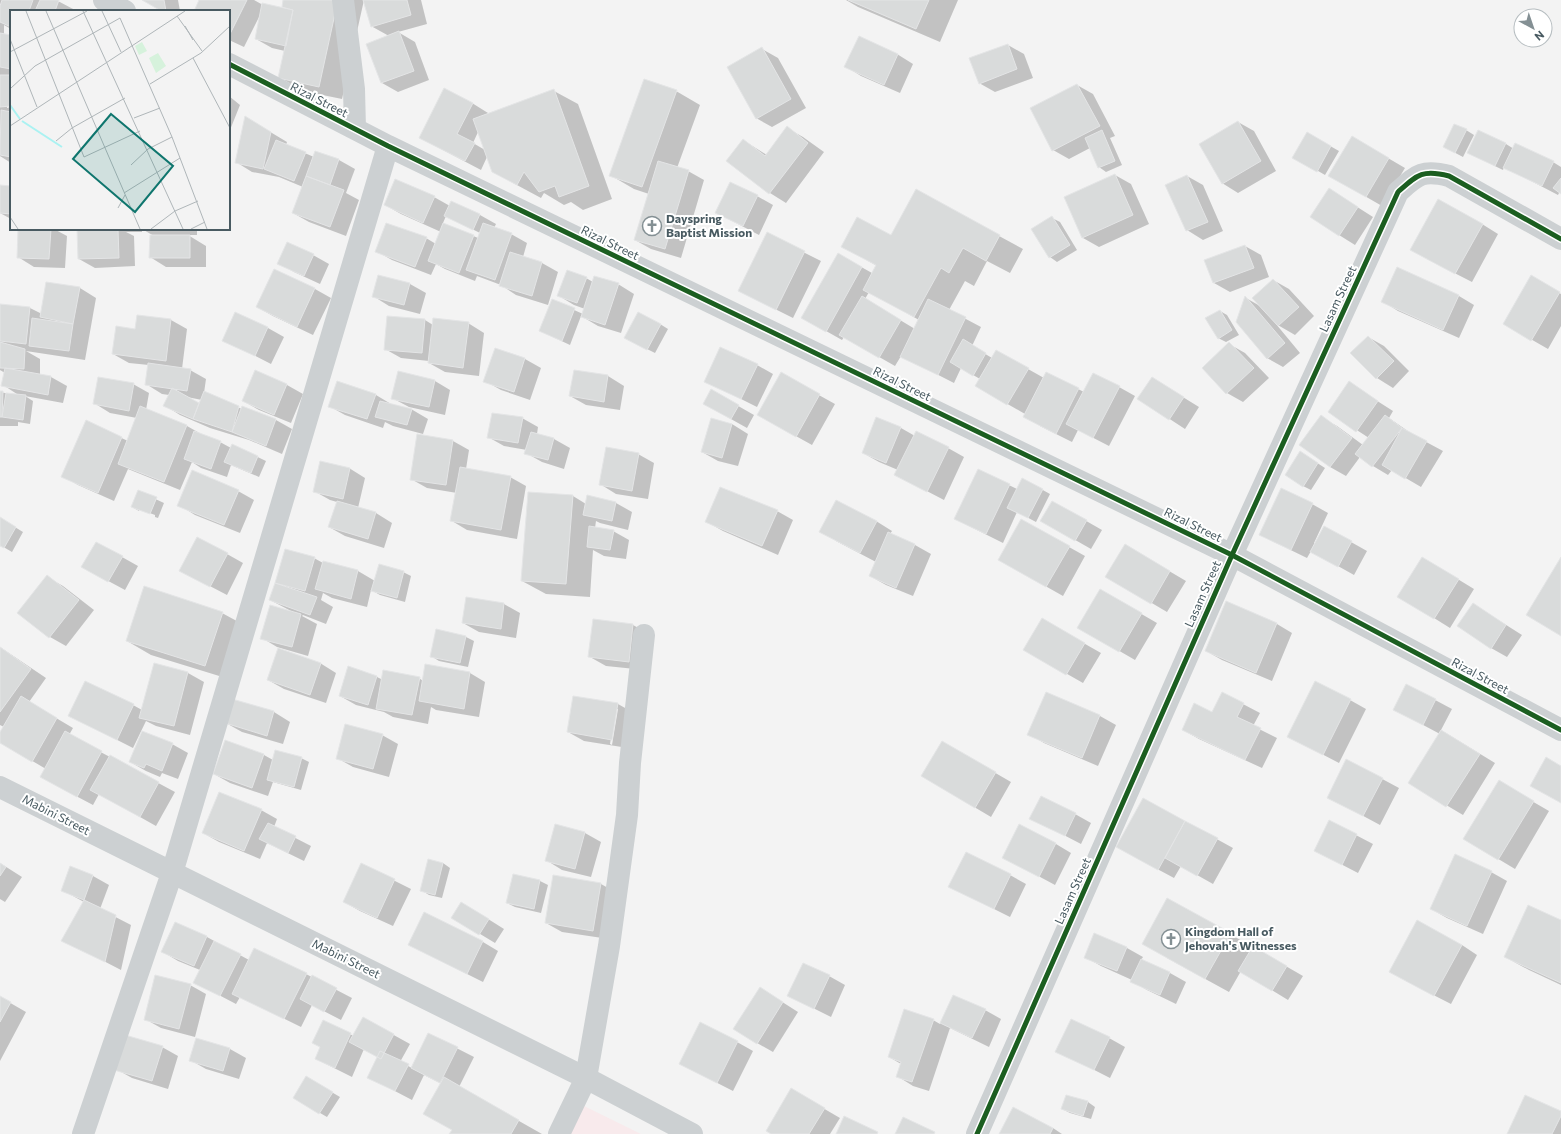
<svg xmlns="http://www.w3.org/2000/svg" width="1561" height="1134" font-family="Commissioner,sans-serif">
<rect width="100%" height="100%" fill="#f3f3f3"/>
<!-- medical -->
<path fill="#f8eaec" d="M580,1104L641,1134H569Z"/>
<!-- shadow -->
<path fill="#0003" fill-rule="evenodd" d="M0,0H56L75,10L11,11V29L4,25V35L11,36V105L7,106V108L11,107V163L0,156Z
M143,0H178L180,11H163Z
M200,0H254L263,5L287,9L283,6L284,0H421L427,24L398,32L415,42L429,80L398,92L382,83L389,36L371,26L364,0L342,99L303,91L279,77L285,51L272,48L256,39L260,15L244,47L229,40V11H195Z
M846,0H958L940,42L858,7Z
M1008,45L1024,54L1033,78L995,92L979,83Z
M762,49L778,58L806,108L772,127L756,118Z
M897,54L913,64L900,93L861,76L845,66Z
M1077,85L1093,94L1115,136L1110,138L1122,165L1106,172L1099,167L1090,148L1069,159L1053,150Z
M554,91L578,104L612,199L583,210L571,202L564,205L544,193L541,198L493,172L487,157L481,170L420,138L472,103L488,113L487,115ZM478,132L485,150L473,143Z
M676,91L700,105L677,168L688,171L704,180L681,258L651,249L635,240L649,194L634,189L610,175Z
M229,96L240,105L230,130L229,129Z
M1238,122L1254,131L1276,171L1238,193L1222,183Z
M262,127L287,142L286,145L314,157L316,152L339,160L355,169L346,193L359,200L346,236L309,222L293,213L303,187L279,177L252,172L236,162Z
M787,128L803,137L824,152L786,203L770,193L727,161L743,140L767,155Z
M1466,130L1474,135L1463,157L1444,147Z
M1307,133L1339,151L1325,175L1294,157Z
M1352,137L1405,168L1382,206L1330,176Z
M1506,144L1514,149L1553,162L1561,167V192L1560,191L1558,195L1504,167L1503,170L1468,153Z
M1115,175L1131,184L1149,224L1099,247L1083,238Z
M1187,176L1203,185L1223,231L1203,240L1187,230Z
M11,187V219L0,213V201Z
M1329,189L1373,217L1355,245L1339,235Z
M916,191L1023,249L1010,273L987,261L974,286L965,281L949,310L981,327L972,346L992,358L996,351L1044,378L1046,373L1084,392L1119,387L1135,396L1109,446L1078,430L1072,442L1040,426L1025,414L976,386L980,379L961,368L954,383L901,356L895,366L844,337L842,340L803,318L838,254L872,273L877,266L842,246L891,236ZM869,292L919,320L915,329L865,299Z
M757,196L773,205L759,235L717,213Z
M434,197L450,206L452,202L480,215L496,224L494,228L511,234L527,243L523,257L542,263L558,272L548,305L516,295L501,285L477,276L475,281L445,269L436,264L431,275L392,260L376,251L426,238L436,244L441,232L401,214L385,205ZM446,216L480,233L478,238L443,223Z
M1052,218L1060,222L1077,250L1057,262L1050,257Z
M1482,224L1498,234L1472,282L1427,259Z
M19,229H54L67,236L65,268L34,267L18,257Z
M78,229H197V235H188L206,246V267H166L150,257L154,236L142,229V232H126L134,236L135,266L95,268L79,259Z
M767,234L821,261L793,318L739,291Z
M1245,246L1261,255L1269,277L1230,292L1214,283L1206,261Z
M313,255L329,264L320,284L294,272L278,263Z
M275,270L315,289L331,298L313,335L273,316L257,307Z
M1532,277L1561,294V326L1548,349L1504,324Z
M586,278L593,282L618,284L634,294L621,333L598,326L581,316L570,345L540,331L552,300L583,314L585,309L574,305L559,296Z
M1273,280L1289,289L1314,316L1295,335L1276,324L1300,353L1283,367L1267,358L1246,298L1260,306Z
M410,284L426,293L420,314L389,306L373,296Z
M80,288L96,298L85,360L26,351L40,359V375L51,377L67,386L63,403L25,396L33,401L30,424L18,422V426H0V392L20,396L3,385L5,373L0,370V319L30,308L42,314Z
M1459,296L1474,305L1459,338L1398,311L1382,301Z
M1220,311L1227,315L1239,335L1226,342L1218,338Z
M236,314L268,328L284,337L271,364L224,340Z
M138,316L171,320L187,329L182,369L190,370L206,379L204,393L242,409L243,407L276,420L292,429L282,454L249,440L210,428L180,415L164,405L169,395L162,394L146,384L149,365L129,363L113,354L136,330ZM187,397L202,400L200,404Z
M425,320L433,325L468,323L484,333L479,376L445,372L429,363V361L401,358L385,349Z
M660,324L668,329L655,353L633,342Z
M1368,337L1384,346L1409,371L1393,388L1377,378L1351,353Z
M1229,344L1245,353L1269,378L1243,402L1227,393Z
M525,359L541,368L530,400L501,390L485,381Z
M757,365L773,374L757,407L705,381Z
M574,371L608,376L624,386L620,410L586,405L570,396Z
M781,374L835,404L812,445L758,415Z
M1152,378L1199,407L1185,429L1139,399Z
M435,381L450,390L445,415L409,407L392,398Z
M1349,383L1393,411L1389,418L1415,436L1443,451L1421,487L1392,470L1388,475L1373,466L1360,457L1346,476L1330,467L1301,445L1321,417L1337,426L1363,445L1369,438L1329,412Z
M133,384L149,393L146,410L187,426L203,435L220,442L231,448L233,445L266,461L259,477L231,465L227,477L201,468L192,462L180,490L128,469L114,501L78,485L62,476L87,422L128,441L137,418L110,413L94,403Z
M287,385L303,394L291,423L259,410L243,401Z
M712,391L754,415L747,428L704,404Z
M376,395L391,404L411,409L428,419L423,434L393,426L385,422L383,428L345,415L329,406Z
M522,418L538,427L537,434L554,439L570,448L564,469L542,462L526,453L527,450L504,446L488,437Z
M712,419L732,424L748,434L738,466L718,461L702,452Z
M901,428L915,436L948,448L964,457L944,500L896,475L898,470L879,462L863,453Z
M453,441L469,450L466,469L510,477L526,486L517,539L467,530L452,521L457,493L427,488L411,479Z
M638,454L654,463L648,499L616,494L600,484Z
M1308,457L1325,468L1311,490L1303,486Z
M349,468L365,478L358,508L376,513L392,523L384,548L345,536L329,527L337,502L330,500L314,491Z
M978,470L1017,489L1023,479L1050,494L1036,522L1017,512L1003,543L955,519Z
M138,491L164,503L158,518L155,517V515L139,509V511L132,507Z
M238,491L254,500L240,533L195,515L179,505Z
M573,496L586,504L588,496L616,503L632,512L628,530L600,523L596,521L595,528L613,531L629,540L626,559L604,556L593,550L590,597L546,594L522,581Z
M1053,502L1102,530L1091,549L1042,521Z
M1312,504L1328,513L1314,543L1351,542L1367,551L1354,575L1311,551L1307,558L1260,535Z
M777,511L793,520L778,555L723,531L707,522Z
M0,518L23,532L12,552L0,545Z
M876,521L892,531L890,534L915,545L931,554L913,596L886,585L870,576L876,562L836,541Z
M1125,545L1186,581L1167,612L1106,576Z
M1069,547L1085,556L1063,596L999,560Z
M286,550L314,558L323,563V562L358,571L375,581L403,572L411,576L405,602L380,595L371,590L367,607L332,598L323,593L321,600L333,607L326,624L303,615L302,616L317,624L308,656L277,647L262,638L291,611L270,600Z
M227,554L243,563L227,595L181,571Z
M122,557L138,566L125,590L99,576Z
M1438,567L1474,589L1450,628L1434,618Z
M47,577L63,586L94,610L66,646L50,637L19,613Z
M1100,590L1157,623L1135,660L1078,627Z
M467,598L504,604L520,613L516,638L479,632L463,623Z
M1473,604L1522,635L1507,657L1491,648Z
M222,613L246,626L229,679L151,655L127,641Z
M594,620L633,625L649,634L645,670L606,666L590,657Z
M1043,620L1101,653L1083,683L1025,650Z
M1277,624L1292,633L1272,681L1222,660L1206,651Z
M436,630L466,637L474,641L468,667L439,661L431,656Z
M0,647L46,678L29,702L73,728L69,735L175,792L156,826L99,794L93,805L57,786L46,769L0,742V734L4,727L0,725Z
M320,663L336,673L326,703L284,689L268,680Z
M188,673L204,682L190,735L156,726L146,721L133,748L70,716L133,705L142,710Z
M470,673L485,682L479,717L436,710L431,707L428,724L393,717L384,712L356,705L340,696L377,677L383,680L419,678L423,681Z
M1407,685L1452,709L1441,730L1495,763L1463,815L1409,783L1440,734L1410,718Z
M1222,693L1260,713L1253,726L1277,738L1262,768L1199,739L1183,730L1212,713Z
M1046,694L1100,716L1116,725L1098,766L1044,743L1029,734Z
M233,700L274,712L290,722L283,744L242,732L226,723Z
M1350,700L1366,709L1339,763L1289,737Z
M618,704L634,713L628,748L584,741L568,732ZM616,709H618L612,745L610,744Z
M382,735L398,744L389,777L353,767L337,758Z
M226,741L264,755L273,760L301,758L309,762L301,790L273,782L268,796L230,783L214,774Z
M942,742L1011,782L991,817L922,776Z
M172,744L188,753L178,779L162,773L160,777L146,771L130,762Z
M1347,760L1399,788L1380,825L1328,797Z
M1499,782L1549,811L1515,869L1465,839Z
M1144,799L1233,848L1213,884L1181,866L1174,878L1133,856Z
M261,810L277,819L274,827L311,846L304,861L267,843L260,859L219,842L203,833Z
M1075,814L1091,823L1081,844L1031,818Z
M1329,821L1373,844L1358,873L1331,859Z
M556,825L585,833L601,842L591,877L562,870L546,860Z
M1056,844L1071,853L1055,885L1003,857Z
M0,863L22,877L5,902L0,899Z
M443,863L450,868L442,898L429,895L421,890Z
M361,864L411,889L393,926L360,911L344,902Z
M71,867L93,876L109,885L100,909L131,925L121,970L63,940L84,902L62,890Z
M1491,872L1507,881L1483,934L1447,918L1431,909Z
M514,875L540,881L548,885L541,913L515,907L507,903Z
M1010,875L1026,884L1010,917L950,887Z
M601,884L617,893L609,939L562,932L546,923Z
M477,912L504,929L495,943L452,917Z
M1561,921V985L1529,970L1505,957Z
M175,923L207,937L249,960L306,974L352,998L341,1020L312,1005L301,1027L240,997L236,1004L194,982L200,970L178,961L163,952Z
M1095,934L1127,948L1143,957L1141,960L1170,973L1186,982L1176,1004L1147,990L1131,981L1132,980L1101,966L1085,957Z
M1230,934L1303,976L1288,1000L1241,971L1229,992L1167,958Z
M483,942L498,951L483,982L425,953Z
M1462,945L1477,955L1451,1004L1406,981Z
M829,976L845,985L831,1017L789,996Z
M190,985L206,994L195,1037L161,1028L145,1019Z
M954,996L985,1010L1001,1019L989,1047L950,1028L929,1091L913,1086L897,1076L901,1064L889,1057L933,1020L940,1024Z
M0,997L26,1012L0,1061Z
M776,998L798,1012L773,1052L757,1043Z
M363,1018L410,1044L400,1062L412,1068L429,1034L474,1057L459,1087L542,1134H451L453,1130L442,1084L424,1075L412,1100L368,1077L378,1057L364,1049L352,1077L316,1059L321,1048L323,1022L354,1036Z
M1109,1038L1125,1047L1110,1078L1057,1051Z
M737,1042L753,1051L733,1091L680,1064Z
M162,1047L178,1056L168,1089L132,1078L116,1069Z
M230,1049L246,1058L239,1079L206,1069L190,1060Z
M306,1077L340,1097L327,1117L294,1098Z
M792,1090L840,1118L830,1134H773Z
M1088,1102L1095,1107L1091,1119L1070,1113L1062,1109Z
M1561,1112V1134H1508Z
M1053,1128L1062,1134H1000Z"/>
<!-- building -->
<path fill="#d9dbdb" stroke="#e4e5e6" d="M2,0H33L29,11H11V27L0,22V6Z
M40,0H59L55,11H35Z
M142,0H164L166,11H161Z
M199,0H247L229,36V11H194Z
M283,0H338L319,87L278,78L293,10L282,7Z
M363,0H407L411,15L371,27Z
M848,0H929L916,29Z
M262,3L293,10L286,46L255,39Z
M399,31L414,71L381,83L366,44Z
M0,33L11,35V69L0,67Z
M859,36L898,54L884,85L844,67Z
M1008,44L1017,69L979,84L969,58Z
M762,47L791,99L756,119L727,67Z
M0,75H11V106L0,107Z
M644,79L677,90L642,187L609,176Z
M1077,84L1100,126L1052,151L1030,108Z
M444,88L473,103L457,134L475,143L465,161L419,138Z
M554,89L589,186L559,197L555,186L539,192L524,172L517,185L492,172L473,119Z
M1,110L11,112V157L0,155Z
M245,116L271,132L263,169L235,163Z
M1238,121L1261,161L1222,184L1199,144Z
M1454,124L1467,129L1455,153L1443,147Z
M787,126L808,143L769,194L726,161L743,139L765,156Z
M1102,130L1115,161L1098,168L1085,138Z
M1478,130L1506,143L1495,166L1467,153Z
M1307,132L1331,146L1317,172L1292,158Z
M1352,136L1389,158L1366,197L1328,176Z
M276,140L306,152L294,181L264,169Z
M1515,143L1554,161L1542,186L1503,168Z
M315,151L339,159L330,185L306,176Z
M658,161L689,170L665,249L634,240Z
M1115,174L1133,215L1082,238L1064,197Z
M1187,175L1208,222L1186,231L1165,185Z
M306,176L344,190L330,227L292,213Z
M1561,178V194L1553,188Z
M395,179L435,196L423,223L384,205Z
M730,182L758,195L743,226L715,213Z
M0,185L11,186V214L0,213Z
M1329,188L1358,207L1339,236L1310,217Z
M916,189L1000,235L986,261L963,248L949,273L941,268L914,317L863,290L876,265L841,247L857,217L891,235Z
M1438,199L1483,224L1455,274L1410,250Z
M451,201L480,214L473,230L444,216Z
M1052,216L1070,245L1049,258L1031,229Z
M386,223L427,237L415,267L375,252Z
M443,223L474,235L459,273L428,261Z
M483,223L512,233L495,280L466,270Z
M18,229H51L49,259L17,258Z
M77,229H118L119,258L78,259Z
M767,232L805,251L776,310L738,291Z
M150,235H190V258H149Z
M287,242L314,254L304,276L277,264Z
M1245,245L1254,268L1213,283L1204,260Z
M510,252L542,262L532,296L499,286Z
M838,253L862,267L826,332L801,318Z
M1397,267L1459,295L1443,330L1381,302Z
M274,269L315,288L297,327L256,307Z
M567,270L587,277L577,303L557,296Z
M378,275L410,283L404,305L372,297Z
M1531,275L1560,292L1531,341L1503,324Z
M594,276L619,283L605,325L581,317Z
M1273,279L1299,307L1278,326L1252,298Z
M46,282L80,287L73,324L40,317Z
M862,296L901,320L879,358L839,335Z
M1245,296L1285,343L1267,359L1236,322Z
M552,299L575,308L562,341L539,331Z
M928,299L966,317L938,375L900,357Z
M0,304L30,307L26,344L0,341Z
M1220,310L1232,330L1218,339L1205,318Z
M235,312L268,327L255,356L222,341Z
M638,312L661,324L647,350L624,338Z
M137,315L171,319L166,361L112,354L116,326L135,329Z
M387,316L425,319L422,353L384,350Z
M32,318L73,324L69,351L29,346Z
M433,318L469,322L463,368L428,363Z
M1368,336L1394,361L1376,379L1350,353Z
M963,339L986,353L973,376L950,362Z
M0,342L25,349L24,369L0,368Z
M1229,342L1254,368L1226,394L1202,368Z
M720,347L758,364L741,399L704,382Z
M495,348L525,358L514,392L483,382Z
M996,350L1029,368L1007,405L975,386Z
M148,363L191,369L187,391L145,385Z
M5,368L51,376L48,395L1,386Z
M255,370L287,384L274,415L242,401Z
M574,370L608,375L604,402L569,396Z
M398,371L435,380L429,407L391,399Z
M781,372L820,394L796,437L757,415Z
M1046,372L1079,388L1056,434L1023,417Z
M1093,373L1120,386L1093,438L1066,424Z
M98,377L134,383L129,411L93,404Z
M1152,377L1184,397L1169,420L1137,399Z
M337,381L376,394L367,419L328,407Z
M1349,381L1378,401L1356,432L1328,412Z
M172,388L199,403L193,419L163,406Z
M711,389L739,405L731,419L703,404Z
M0,391H3L2,417H0Z
M204,391L239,406L232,432L193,419Z
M6,393L26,395L23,420L2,417Z
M380,401L412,409L407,425L375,417Z
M140,406L187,425L164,482L118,464Z
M242,406L276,419L266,446L232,432Z
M492,413L523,417L518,443L487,438Z
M1321,415L1352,438L1330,467L1299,445Z
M1385,415L1402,428L1372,467L1355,454Z
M876,417L901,427L886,463L862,453Z
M711,418L732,424L722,458L701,452Z
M86,420L122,437L98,493L61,477Z
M1402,428L1427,441L1405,479L1382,465Z
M194,431L221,441L211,469L184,459Z
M916,431L949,447L927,492L894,475Z
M531,432L554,438L548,460L524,454Z
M417,434L453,440L446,485L410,480Z
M232,444L258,456L251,473L224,462Z
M606,447L639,453L632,491L599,485Z
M1300,451L1318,463L1303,487L1285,475Z
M320,461L350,468L343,499L313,492Z
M460,467L511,476L501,530L450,521Z
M978,469L1010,484L986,534L954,519Z
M192,470L239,490L224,525L177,506Z
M1022,478L1043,489L1028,518L1007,508Z
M720,487L778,510L762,546L705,522Z
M1281,488L1313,503L1291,550L1259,535Z
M138,490L157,497L150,514L131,507Z
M528,492L573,495L566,584L521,581Z
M587,495L616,502L612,521L583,515Z
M836,500L877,521L860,553L819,532Z
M337,501L376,512L368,539L328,527Z
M1052,501L1087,520L1075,541L1040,521Z
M0,517L16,527L4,548L0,546Z
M1021,519L1070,546L1046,587L998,560Z
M589,526L614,530L610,550L587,547Z
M1324,526L1352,541L1338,567L1310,552Z
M888,532L915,544L896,588L869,576Z
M197,537L228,553L210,587L179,571Z
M96,542L123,556L108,582L81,567Z
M1125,544L1170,571L1151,604L1105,577Z
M285,549L315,557L305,591L275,583Z
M1422,557L1459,579L1434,619L1397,597Z
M1561,557V636L1526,615Z
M323,561L358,570L351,599L315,589Z
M379,564L404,571L397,598L371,591Z
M47,575L79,600L49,638L17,613Z
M275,583L317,597L310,615L269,600Z
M144,586L223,612L205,666L126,641Z
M1100,589L1142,613L1119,652L1077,628Z
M466,597L504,603L501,629L462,623Z
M1226,601L1277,623L1256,673L1205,651Z
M1473,603L1506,625L1491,649L1457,626Z
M270,605L301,614L292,647L260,639Z
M1042,618L1085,643L1066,675L1023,650Z
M593,619L633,624L629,662L588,657Z
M436,629L466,636L460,663L430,657Z
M0,647L31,669L0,712Z
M278,648L321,663L310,695L267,680Z
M154,663L188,672L174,726L139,718Z
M425,664L470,672L464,709L419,701Z
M348,666L377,676L368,705L339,696Z
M383,670L420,677L412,715L376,709Z
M85,681L134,704L117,740L68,716Z
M1315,681L1351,699L1323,755L1287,737Z
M1406,684L1436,699L1423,725L1393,710Z
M1046,692L1100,715L1082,758L1027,735Z
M1222,692L1244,703L1237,717L1261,728L1245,760L1182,730L1194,703L1212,712Z
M21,696L57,718L32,762L0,743V732Z
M573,696L618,703L612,740L567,732Z
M232,699L274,711L267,736L225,723Z
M345,724L383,734L373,769L336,759Z
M1441,730L1480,754L1446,807L1408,783Z
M65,731L102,751L77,797L40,777Z
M142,731L173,743L162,771L146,764L144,768L129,762Z
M225,740L264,754L252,788L213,774Z
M942,741L996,772L975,808L921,776Z
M275,750L302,757L294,787L267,780Z
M110,755L159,782L140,817L90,790Z
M1546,757L1561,766V803L1530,786Z
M1346,759L1383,778L1363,816L1327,798Z
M1499,780L1534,801L1498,860L1463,839Z
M219,792L262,809L244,851L202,833Z
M1041,796L1076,813L1065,836L1029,819Z
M1143,798L1185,821L1158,870L1116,847Z
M1329,820L1357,834L1342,865L1314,851Z
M1185,821L1218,838L1197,876L1165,858Z
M268,823L296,836L288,853L259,839Z
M555,824L585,832L575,869L545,861Z
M1019,824L1056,843L1039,877L1002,858Z
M966,852L1011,874L994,909L948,887Z
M1455,854L1492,871L1467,926L1430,909Z
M428,859L443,863L435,895L420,891Z
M0,863L6,867L0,876Z
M361,863L395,879L377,918L343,902Z
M70,866L93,875L84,900L61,891Z
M513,874L540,880L534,909L506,903Z
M553,875L601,883L593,931L545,923Z
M1167,898L1231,933L1205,979L1142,944Z
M84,900L116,915L105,962L61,941Z
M461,902L489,919L479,935L451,918Z
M1528,905L1561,920V983L1504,957Z
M424,912L483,941L467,974L408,945Z
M1417,920L1462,945L1434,996L1389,972Z
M175,922L207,936L194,966L161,952Z
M1094,933L1127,947L1117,971L1084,958Z
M214,941L241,954L220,996L193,983Z
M1253,946L1287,966L1272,991L1238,971Z
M254,948L307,973L284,1019L232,994Z
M1141,959L1170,972L1160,995L1130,982Z
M803,963L830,975L814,1009L787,996Z
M155,975L191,984L179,1029L144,1020Z
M312,975L337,988L324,1012L300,999Z
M760,987L783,1002L757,1044L733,1029Z
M953,995L986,1009L972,1038L940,1023Z
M0,996L11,1002L0,1022Z
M904,1009L934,1019L912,1082L896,1077L901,1062L888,1057Z
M363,1017L394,1034L381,1059L349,1042Z
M1071,1019L1110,1037L1094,1070L1055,1052Z
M323,1020L351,1033L335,1068L315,1059L320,1047L312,1043Z
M700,1022L738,1041L717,1083L679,1064Z
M428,1033L458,1047L440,1083L411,1068Z
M125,1035L163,1046L152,1081L114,1070Z
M196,1038L230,1048L223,1071L189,1061Z
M380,1051L409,1064L395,1091L367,1078Z
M306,1076L333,1092L319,1114L293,1098Z
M444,1077L519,1120L511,1134H449L452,1130L423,1114Z
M791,1088L825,1108L809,1134H771L766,1131Z
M1066,1095L1088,1101L1083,1116L1061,1109Z
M1525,1095L1561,1111V1116L1552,1134H1507Z
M1013,1107L1053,1128L1050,1134H999Z
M844,1116L878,1132L877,1134H836Z
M903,1117L935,1132L934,1134H895Z"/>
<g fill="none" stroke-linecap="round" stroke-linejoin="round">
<!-- minor -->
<path stroke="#ccd0d2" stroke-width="22" d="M104,0L125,11
M343,0L354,89L355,129
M229,64L388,146L1232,555L1561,730
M0,787L586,1078L692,1134
M83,1134L172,873L388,146
M559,1134L586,1078L609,946L627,815L630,763L644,635
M977,1134L1232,555L1398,192C1417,175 1422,169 1449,176L1561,239"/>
<defs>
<path id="cycleway" d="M229,64L388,146L1232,555L1561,730
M977,1134L1232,555L1398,192C1417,175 1422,169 1449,176L1561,239"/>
</defs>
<!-- cycleway casing -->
<use href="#cycleway" stroke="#fff" stroke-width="8"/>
<!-- cycleway -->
<use href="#cycleway" stroke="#1b5e20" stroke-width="5"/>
</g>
<!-- icons -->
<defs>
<symbol id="church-ring" viewBox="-11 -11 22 22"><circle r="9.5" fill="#fff" stroke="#849094" stroke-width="1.5"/><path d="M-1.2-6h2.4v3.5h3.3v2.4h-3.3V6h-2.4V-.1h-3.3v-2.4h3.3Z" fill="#849094"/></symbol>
</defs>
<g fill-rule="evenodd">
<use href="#church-ring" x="641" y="215" width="22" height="22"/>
<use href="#church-ring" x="1160" y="928" width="22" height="22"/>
</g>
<g text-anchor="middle" stroke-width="4" stroke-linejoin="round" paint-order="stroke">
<!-- street labels -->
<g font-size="12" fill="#485a61" stroke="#fff">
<text transform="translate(319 100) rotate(27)" y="4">Rizal Street</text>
<text transform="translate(610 243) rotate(26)" y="4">Rizal Street</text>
<text transform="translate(1338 299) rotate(-65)" y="4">Lasam Street</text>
<text transform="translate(902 384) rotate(26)" y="4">Rizal Street</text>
<text transform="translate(1193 525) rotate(26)" y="4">Rizal Street</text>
<text transform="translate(1203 594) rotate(-66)" y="4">Lasam Street</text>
<text transform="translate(1480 676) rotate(28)" y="4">Rizal Street</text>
<text transform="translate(56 815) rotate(27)" y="4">Mabini Street</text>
<text transform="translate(1073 891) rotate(-66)" y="4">Lasam Street</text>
<text transform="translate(346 959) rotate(26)" y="4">Mabini Street</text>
</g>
<!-- poi labels -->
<g font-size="12" font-weight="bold" fill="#485a61" stroke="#fff" text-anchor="start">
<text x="666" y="223">Dayspring<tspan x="666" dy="14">Baptist Mission</tspan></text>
<text x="1185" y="936">Kingdom Hall of<tspan x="1185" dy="14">Jehovah's Witnesses</tspan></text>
</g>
</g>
<!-- overview -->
<g transform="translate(10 10)">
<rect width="220" height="220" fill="#f3f3f3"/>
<path d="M132,32L137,41L129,45L125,36ZM148,43L156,56L146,63L139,48Z" fill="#d6f2dc"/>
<path fill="none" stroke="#aaf2f2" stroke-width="2" d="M0,95L10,109M12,111L52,137"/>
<path fill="none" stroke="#afb6b9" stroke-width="1" d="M16,1L74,147L130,121M36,1L130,219M73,1L173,219M92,1L111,42M167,6L192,41M175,16L183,30M0,29L27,97M0,42L77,1M183,48L220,118M140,74L191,43L220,16M1,78L25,56L110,8L162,127L197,219M124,108L150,98M0,116L175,1M46,131L62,118L115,88M121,155L138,139L162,127M114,183L170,148M108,198L115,185M0,207L8,219M141,219L165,201L188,191M181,219L195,212"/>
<path fill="#0f766e" fill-opacity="0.15" stroke="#0f766e" stroke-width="2" d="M101,104L163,156L125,202L63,149Z"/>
<rect width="220" height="220" fill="none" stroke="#485a61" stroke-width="2"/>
</g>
<!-- north arrow -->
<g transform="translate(1533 28) rotate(140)"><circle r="19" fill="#ffffff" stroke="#b6bdc0"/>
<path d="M0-3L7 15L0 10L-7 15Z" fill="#849094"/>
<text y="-6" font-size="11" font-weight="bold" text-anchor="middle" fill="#485a61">N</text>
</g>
</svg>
